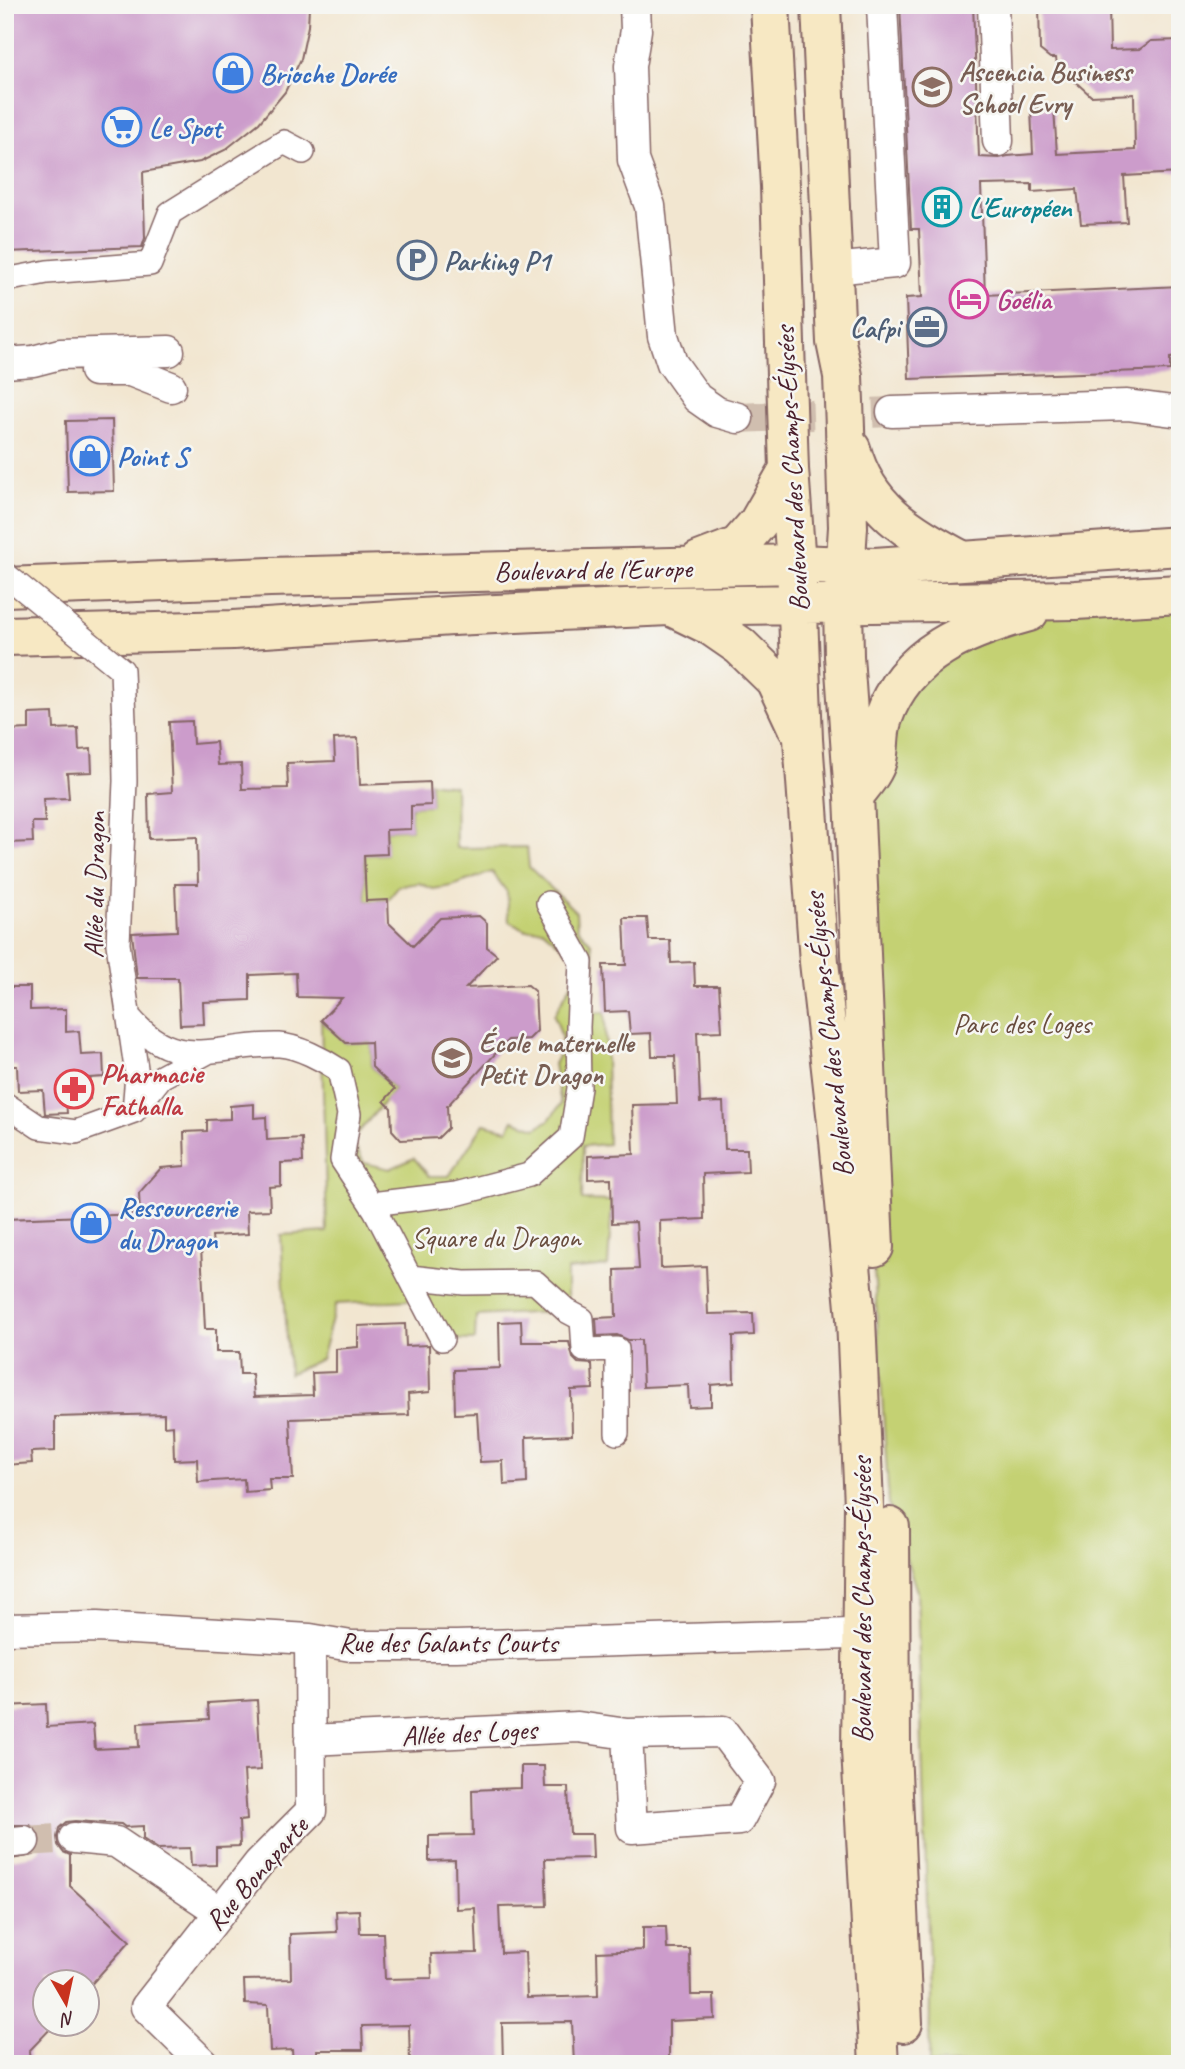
<svg xmlns="http://www.w3.org/2000/svg" width="1185" height="2069" font-family="Caveat,sans-serif">
<rect width="100%" height="100%" fill="#f6f6f2"/>
<filter id="ink" filterUnits="userSpaceOnUse"><feTurbulence type="fractalNoise" baseFrequency=".0143" numOctaves="2"/><feDisplacementMap in="SourceGraphic" scale="14" xChannelSelector="R" yChannelSelector="G"/><feConvolveMatrix kernelMatrix="1 2 1 2 8 2 1 2 1" color-interpolation-filters="sRGB"/></filter>
<filter id="wash" filterUnits="userSpaceOnUse"><feTurbulence type="fractalNoise" baseFrequency=".00686" numOctaves="4" result="noise"/><feDisplacementMap in="SourceGraphic" scale="28" xChannelSelector="R" yChannelSelector="G"/><feGaussianBlur stdDeviation="1.57" result="paint"/><feColorMatrix in="noise" values="0 0 0 0 0 0 0 0 0 0 0 0 0 0 0 0 0 1.4 0 .05"/><feComposite in="paint" operator="in"/></filter>
<g filter="url(#wash)">
<rect width="100%" height="100%" fill="#f2e6d0"/>
<!-- green -->
<path fill="#c4d173" stroke="#87784f" stroke-width="2" d="M1180,594V2064H929L930,1995L917,1592L889,1505L874,1269L863,1035L877,763L902,681L990,623Z
M430,782L455,786L456,848L527,847L529,867L576,912L577,928L591,943L595,966L591,990V1013L605,1012L608,1144L583,1146L582,1200L612,1201L608,1266L567,1270V1311L476,1316L475,1340L430,1339L429,1299L336,1304L321,1359L289,1374L281,1235L327,1232L321,1020L346,1043L371,1042L372,1067L395,1089L352,1140L364,1163L390,1169L414,1158L429,1176H449L484,1124L508,1130L513,1120L536,1128L549,1120L561,1104L554,1064C566,1044 562,1035 554,1015L578,972L573,955L542,929L526,930L509,921L507,892L492,872L452,886L433,889L419,883L399,886L388,900L366,901L364,855L386,854V830L411,829V806L431,805Z"/>
<g id="blocks">
<!-- building -->
<path fill="#cc9ccb" d="M5,5H293V7H309L308,26L301,59L285,92L259,123L225,150L200,162L143,172L145,238L142,247L5,252Z
M900,5H973L979,157L999,158L1008,156L1033,154L1031,109L1054,108L1057,154L1135,150L1134,94L1091,96L1057,65L1056,58H1050L1040,50L1039,5H1109L1110,50L1140,49L1151,41L1180,40V173L1124,176L1127,222L1081,224L1077,189L1032,192V184L981,185L985,295L1180,286V357L1170,358V370L909,379L906,298L922,297L919,229H911Z
M112,420L114,491L68,492L66,421Z
M53,713L54,729L78,728L79,750L91,749L92,772L67,773L69,798L43,799L45,822H32L33,842L5,843L7,730L29,729V714Z
M192,721L193,744L216,742L218,765L241,764L242,789L288,788L287,763L335,761L334,739L358,738L360,785L430,782L431,805L411,806V829L386,830L387,854L364,855L366,901L388,900L389,923L413,946L440,918L479,916L487,923V947L497,955L466,988L528,985L535,991L537,1031L529,1039L508,1040L447,1106L448,1128L438,1138L401,1140L392,1130L391,1108L384,1101L395,1089L372,1067L371,1042L346,1043L321,1020L342,998L297,997L296,973L250,975V1000L203,1002L204,1024L180,1025L178,978H137L132,933L177,931L175,884H198L197,837L149,839L148,794L172,792L169,722Z
M624,918H647L649,940H670L671,963L694,962L695,986H719L722,1031L697,1032L700,1103L723,1102L725,1149H747L748,1172L703,1174L704,1219L660,1221L661,1268L706,1266L708,1314L753,1313L754,1335L733,1336L734,1383L711,1385V1406L689,1407L688,1385L643,1387L641,1340H628L617,1335L597,1336L596,1318L616,1317L615,1270L639,1269L636,1222L612,1223L611,1178L588,1179V1156L634,1154L632,1105L677,1104L675,1056H652L651,1033L630,1034L628,1011L605,1012L603,965H626Z
M5,987H30V1010L66,1009V1032L79,1031L81,1055L103,1054L104,1077L89,1078L90,1099L66,1101L67,1113L45,1114L43,1090L18,1091L17,1066H5Z
M254,1104V1118L266,1117L267,1140L302,1138L303,1162L281,1163V1186L269,1187L270,1210L247,1211L248,1234L212,1236L213,1246L201,1247L205,1329H216V1352H239L240,1374H252L254,1397L313,1395L312,1373L336,1372V1349L358,1347V1326L405,1324L406,1346L429,1345L430,1392L408,1394L409,1415L290,1419L293,1479H269L270,1490L245,1492L244,1479L198,1482L197,1459L174,1460L173,1425L164,1426V1414L55,1417V1451L31,1452L32,1463L5,1465V1219L140,1214L139,1193L161,1168L185,1166L184,1132L207,1131V1120L230,1119V1106Z
M521,1321L522,1342H569L573,1358L578,1363L592,1364L593,1389L571,1390L572,1435L526,1437L527,1483L504,1485L503,1461L480,1462L477,1413L455,1414L454,1370L500,1368L499,1322Z
M257,1700L261,1770L244,1771L247,1820L239,1821L240,1846L216,1847V1865L191,1866L190,1848L158,1849L143,1839V1826L125,1827L121,1824L75,1821L66,1822L59,1828L57,1837L58,1845L63,1852L70,1855V1886L130,1941L88,1988V1982H46V2024H55L29,2051L30,2064H5V1860L34,1855L40,1849L41,1840L38,1831L30,1825H5V1706L46,1704L47,1727L93,1724L95,1749L139,1747L138,1723L209,1719L208,1703Z
M521,1766H544L545,1787H568L570,1834H592L593,1858L545,1859L547,1906L499,1907L501,1953L525,1952L527,1998L598,1996L597,1952L643,1950V1927H666L667,1949H690L691,1995H714L715,2019L669,2021V2064H574L572,2022L502,2023L503,2064H410L409,2025L362,2026L363,2050H317V2064H293L292,2050L270,2051L268,2005L245,2004L244,1980L291,1979L290,1934L337,1932L336,1911L359,1910L360,1933H383L385,1979L432,1978L431,1954L477,1953L475,1908L456,1909L455,1860L429,1861V1836L473,1835L472,1790L521,1788Z"/>
</g>
</g>
<g filter="url(#ink)">
<use href="#blocks" fill-opacity="0" stroke="#856565" stroke-width="2"/>
<g fill="none" stroke-linecap="round" stroke-linejoin="round">
<!-- minor-tunnel -->
<path stroke="#d0beaf" stroke-width="30" stroke-dasharray="30 15" stroke-linecap="butt" d="M738,418L892,412
M24,1841L74,1838"/>
<defs>
<path id="pedestrian" d="M5,280L47,272L150,264L170,213L284,142L303,152
M129,1017C178,1075 217,1043 279,1045C298,1046 324,1060 339,1070L349,1114L342,1160L375,1210L442,1339
M5,1104L39,1127L76,1132L134,1111L137,1075L118,944L125,781L124,722
M134,1111L161,1077L206,1053
M371,1204L456,1194L529,1175L571,1137L579,1088L578,1027L581,962L548,903
M410,1277L464,1283L535,1282L567,1311L582,1319L584,1350L617,1349V1433"/>
<path id="minor" d="M635,5L636,30L630,66L633,160L650,206L663,336L672,363L697,398L717,412L738,418
M993,5L998,141
M832,269L895,263L882,5
M5,363L33,361L60,354L169,351
M95,371H130L171,387
M892,412L1127,405L1180,412
M5,1629L97,1627L310,1639L351,1646H456L882,1633
M310,1740L578,1727L627,1734L632,1828L739,1820L760,1781L723,1732L627,1734
M74,1838L116,1842L220,1912
M5,1843L24,1841
M204,2064L146,2007L259,1863L311,1811L310,1639"/>
<path id="secondary" d="M770,5L780,186L789,469L796,564L803,739L819,962L839,1140L856,1318L864,1506L861,1750L879,2064
M821,5L836,342L843,376L845,428L848,527L843,604L844,656L854,796L874,1247
M851,449C867,509 910,532 961,560
M699,561L738,546L758,523L789,469
M5,587L270,577L796,564L875,567L1180,546
M674,608L711,626L740,646L775,680L797,727
M5,636L233,630L452,616L669,606L1075,600L1180,594
M854,796C861,786 874,773 877,760C880,747 878,731 883,718C906,652 967,629 1029,612
M890,1527L891,1749L903,2023"/>
</defs>
<!-- pedestrian casing -->
<use href="#pedestrian" stroke="#856565" stroke-width="26"/>
<!-- minor casing -->
<use href="#minor" stroke="#856565" stroke-width="33"/>
<!-- secondary casing -->
<use href="#secondary" stroke="#856565" stroke-width="42"/>
<!-- pedestrian -->
<use href="#pedestrian" stroke="#fff" stroke-width="23"/>
<!-- minor -->
<use href="#minor" stroke="#fff" stroke-width="30"/>
<!-- secondary -->
<use href="#secondary" stroke="#f7e8c3" stroke-width="38"/>
<defs>
<path id="pedestrian-bridge" d="M5,574L122,670L124,722"/>
</defs>
<!-- pedestrian-bridge casing -->
<use href="#pedestrian-bridge" stroke="#856565" stroke-width="26" stroke-linecap="butt"/>
<!-- pedestrian-bridge -->
<use href="#pedestrian-bridge" stroke="#fff" stroke-width="23"/>
</g>
</g>
<!-- icons -->
<defs>
<symbol id="shop-ring" viewBox="-11 -11 22 22"><circle r="9.5" fill="#f6f6f2" stroke="#3f7fe0" stroke-width="1.5"/><path d="M-5-2.5h2.3a2.7 3.5 0 0 1 5.4 0H5L5.5 6h-11ZM-1.5-2.5h3a1.5 2.3 0 0 0-3 0Z" fill="#3f7fe0"/></symbol>
<symbol id="university-ring" viewBox="-11 -11 22 22"><circle r="9.5" fill="#f6f6f2" stroke="#8d6e63" stroke-width="1.5"/><path d="M0-5L7-2L0 1L-7-2ZM-4 1L0 2.5L4 1V4Q0 6-4 4Z" fill="#8d6e63"/></symbol>
<symbol id="supermarket-ring" viewBox="-11 -11 22 22"><circle r="9.5" fill="#f6f6f2" stroke="#3f7fe0" stroke-width="1.5"/><path d="M-6-5.5h2.5l.6 2H6L4.5 2H-2.5L-4.4-4H-6ZM-1.5 3.2a1.3 1.3 0 1 0 .1 0ZM3 3.2a1.3 1.3 0 1 0 .1 0Z" fill="#3f7fe0"/></symbol>
<symbol id="building-ring" viewBox="-11 -11 22 22"><circle r="9.5" fill="#f6f6f2" stroke="#0f9aa8" stroke-width="1.5"/><path d="M-4-6H4V6H1V3H-1V6H-4ZM-2.5-4.3h1.7v1.8h-1.7ZM.8-4.3h1.7v1.8H.8ZM-2.5-1h1.7V.8h-1.7ZM.8-1h1.7V.8H.8Z" fill="#0f9aa8"/></symbol>
<symbol id="parking-ring" viewBox="-11 -11 22 22"><circle r="9.5" fill="#f6f6f2" stroke="#5c6f8a" stroke-width="1.5"/><path d="M-3.5-5.5H1a3.5 3.5 0 0 1 0 7H-1V5.5H-3.5ZM-1-3.4V-.6H.8a1.4 1.4 0 0 0 0-2.8Z" fill="#5c6f8a"/></symbol>
<symbol id="hotel-ring" viewBox="-11 -11 22 22"><circle r="9.5" fill="#f6f6f2" stroke="#d1479c" stroke-width="1.5"/><path d="M-6-4.5h1.5V1H6V5H4.5V3h-9V5H-6ZM-4 0a1.8 1.8 0 1 1 3.6 0ZM.5 0V-2.5h3Q6-2.5 6 0Z" fill="#d1479c"/></symbol>
<symbol id="office-ring" viewBox="-11 -11 22 22"><circle r="9.5" fill="#f6f6f2" stroke="#5c6f8a" stroke-width="1.5"/><path d="M-6-3h4V-5.5h4V-3h4V5H-6ZM-1-4.5V-3h2v-1.5ZM-6 0V1H6V0Z" fill="#5c6f8a"/></symbol>
<symbol id="school-ring" viewBox="-11 -11 22 22"><circle r="9.5" fill="#f6f6f2" stroke="#8d6e63" stroke-width="1.5"/><path d="M0-5L7-2L0 1L-7-2ZM-4 1L0 2.5L4 1V4Q0 6-4 4Z" fill="#8d6e63"/></symbol>
<symbol id="pharmacy-ring" viewBox="-11 -11 22 22"><circle r="9.5" fill="#f6f6f2" stroke="#e0444e" stroke-width="1.5"/><path d="M-2-6h4v4h4v4h-4v4h-4v-4h-4v-4h4Z" fill="#e0444e"/></symbol>
</defs>
<g fill-rule="evenodd">
<use href="#shop-ring" x="211" y="51" width="44" height="44"/>
<use href="#university-ring" x="910" y="65" width="44" height="44"/>
<use href="#supermarket-ring" x="100" y="105" width="44" height="44"/>
<use href="#building-ring" x="920" y="185" width="44" height="44"/>
<use href="#parking-ring" x="395" y="238" width="44" height="44"/>
<use href="#hotel-ring" x="947" y="277" width="44" height="44"/>
<use href="#office-ring" x="905" y="305" width="44" height="44"/>
<use href="#shop-ring" x="68" y="434" width="44" height="44"/>
<use href="#school-ring" x="430" y="1036" width="44" height="44"/>
<use href="#pharmacy-ring" x="52" y="1067" width="44" height="44"/>
<use href="#shop-ring" x="69" y="1201" width="44" height="44"/>
</g>
<g text-anchor="middle" stroke-width="5" stroke-linejoin="round" paint-order="stroke">
<!-- education labels -->
<g font-size="28" font-weight="bold" fill="#785e54" stroke="#f6f6f2" text-anchor="start">
<text x="959" y="81">Ascencia Business<tspan x="959" dy="32">School Evry</tspan></text>
<text x="479" y="1052">École maternelle<tspan x="479" dy="32">Petit Dragon</tspan></text>
</g>
<!-- shop labels -->
<g font-size="28" font-weight="bold" fill="#366cbe" stroke="#f6f6f2" text-anchor="start">
<text x="260" y="83">Brioche Dorée</text>
<text x="149" y="137">Le Spot</text>
<text x="117" y="466">Point S</text>
<text x="118" y="1217">Ressourcerie<tspan x="118" dy="32">du Dragon</tspan></text>
</g>
<!-- culture labels -->
<g font-size="28" font-weight="bold" fill="#0d838f" stroke="#f6f6f2" text-anchor="start">
<text x="969" y="217">L'Européen</text>
</g>
<!-- service labels -->
<g font-size="28" font-weight="bold" fill="#4e5e75" stroke="#f6f6f2" text-anchor="start">
<text x="444" y="270">Parking P1</text>
<text x="900" y="337" text-anchor="end">Cafpi</text>
</g>
<!-- hotel labels -->
<g font-size="28" font-weight="bold" fill="#b23c85" stroke="#f6f6f2" text-anchor="start">
<text x="996" y="309">Goélia</text>
</g>
<!-- street labels -->
<g font-size="28" fill="#4a1f2b" stroke="#f6f6f2">
<text transform="translate(791 469) rotate(-93)" y="10">Boulevard des Champs-Élysées</text>
<text transform="translate(593 569) rotate(-1)" y="10">Boulevard de l'Europe</text>
<text transform="translate(94 885) rotate(-89)" y="10">Allée du Dragon</text>
<text transform="translate(828 1035) rotate(-96)" y="10">Boulevard des Champs-Élysées</text>
<text transform="translate(861 1600) rotate(-90)" y="10">Boulevard des Champs-Élysées</text>
<text x="448" y="1652">Rue des Galants Courts</text>
<text transform="translate(469 1732) rotate(-3)" y="10">Allée des Loges</text>
<text transform="translate(256 1873) rotate(-49)" y="10">Rue Bonaparte</text>
</g>
<!-- park labels -->
<g font-size="28" fill="#684c3d" stroke="#f6f6f2">
<text x="1022" y="1033">Parc des Loges</text>
<text x="496" y="1247">Square du Dragon</text>
</g>
<!-- health labels -->
<g font-size="28" font-weight="bold" fill="#be3a42" stroke="#f6f6f2" text-anchor="start">
<text x="101" y="1083">Pharmacie<tspan x="101" dy="32">Fathalla</tspan></text>
</g>
</g>
<!-- margin -->
<rect width="1185" height="2069" fill="none" stroke="#f6f6f2" stroke-width="28"/>
<!-- north arrow -->
<g transform="translate(66 2003) rotate(171)"><circle r="33" fill="#f6f6f2" stroke="#b1a0a2" stroke-width="2"/>
<path d="M0-5L12 26L0 18L-12 26Z" fill="#c8321e"/>
<text y="-10" font-size="19" font-weight="bold" text-anchor="middle" fill="#4a1f2b">N</text>
</g>
</svg>
